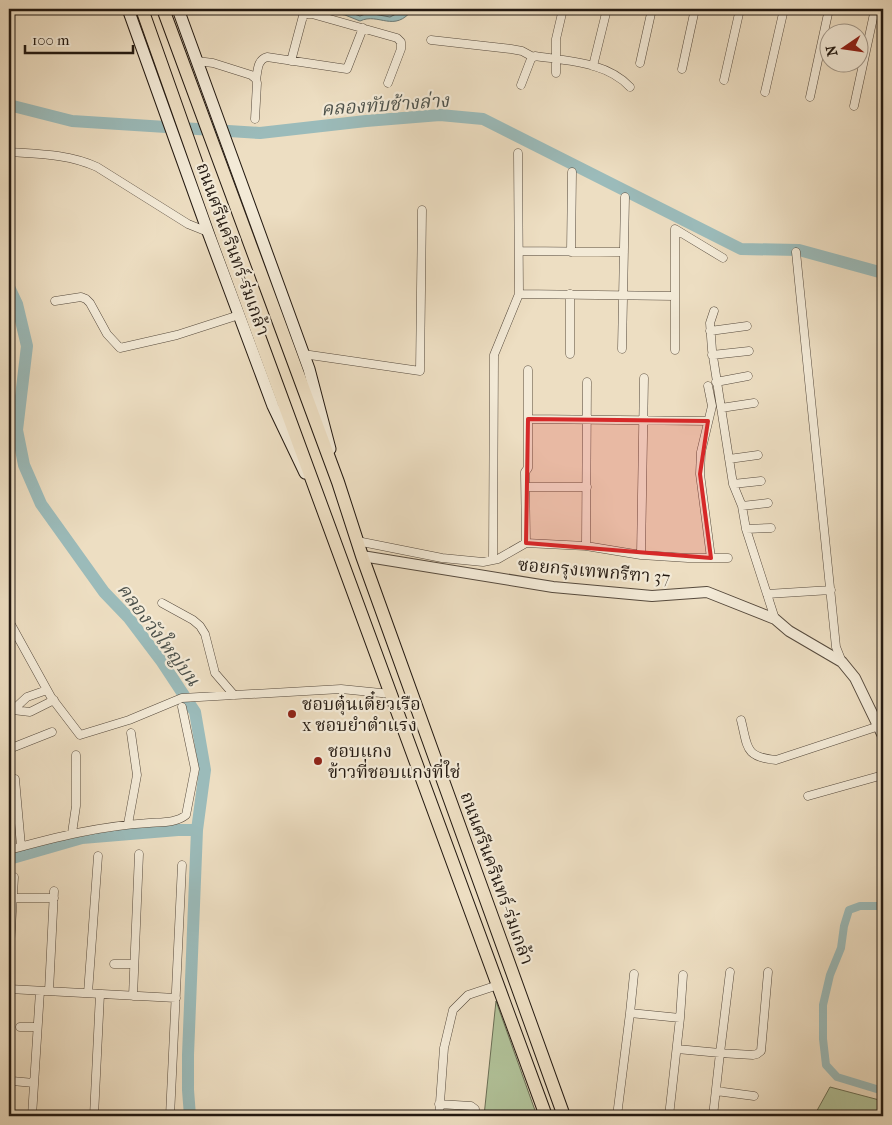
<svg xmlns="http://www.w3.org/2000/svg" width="892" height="1125" font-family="'IM FELL French Canon','Noto Serif Thai',serif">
<rect width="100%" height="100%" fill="#eddec2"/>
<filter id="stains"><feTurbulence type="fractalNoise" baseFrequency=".004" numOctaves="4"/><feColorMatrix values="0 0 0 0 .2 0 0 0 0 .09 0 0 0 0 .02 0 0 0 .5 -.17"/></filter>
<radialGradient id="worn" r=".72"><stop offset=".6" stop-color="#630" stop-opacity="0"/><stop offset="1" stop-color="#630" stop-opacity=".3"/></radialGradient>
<!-- green -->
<path fill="#b1c299" stroke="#6a6e55" d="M496,1001L537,1116H484Z
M830,1087L883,1101V1116H814Z"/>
<!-- water -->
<path fill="#9bbbba" stroke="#6b7a76" d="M321,9H413C394,34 379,12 360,21L345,15L326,12Z"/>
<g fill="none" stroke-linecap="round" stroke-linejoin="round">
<!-- shore -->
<path stroke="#5f6a66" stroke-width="1" d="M339,9L360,16L368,13L390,17L406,9"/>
<!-- canal -->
<path stroke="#9bbbba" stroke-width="8" d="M883,906H860L849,910L844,926L841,948L830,975L823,1005V1039L826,1065L837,1077L883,1091"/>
<!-- river -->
<path stroke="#9bbbba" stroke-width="12" d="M9,105L72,121L260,133L366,121L440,115L483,119L741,249L799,250L883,273
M9,287L17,304L27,346L17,430L24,465L41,504L104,592L128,617L162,662L195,712L205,770L197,830L188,1055V1090L190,1116
M9,859L82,838L178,830H197"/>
<defs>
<path id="minor" d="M431,40L511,49L522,51L533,57
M197,61L213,63L251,75L256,79L257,83L255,119
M291,61L303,16L307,14H312L397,38L401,42V49L388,83
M640,63L652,9
M593,66L607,9
M682,69L695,9
M556,73V39L563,9
M256,79C258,70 257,60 267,57L347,69L363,28
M724,80L740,9
M521,85L531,59L535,56C568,61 607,62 630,87
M765,92L784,9
M810,97L829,9
M854,106L875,9
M9,152C38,154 69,154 97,167L188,224L208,232
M519,251L624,252
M571,252L572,172
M796,252L836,647L842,662
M519,294L675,296
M55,301L81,297L86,299L90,303L107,334L120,348L177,335L239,315
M714,311L710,323L712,350L733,484L742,506L746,529L775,619
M710,331L747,326
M622,349L625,197
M675,350V229L723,258
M303,354L420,371L422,210
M570,354V294
M712,355L749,351
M716,382L748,376
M708,386L712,406L701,452L700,474L711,558
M721,408L754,403
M528,419L708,421
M729,459L758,455
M733,484L761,481
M527,487H587
M742,506L768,503
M746,529L771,528
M357,541L442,558L483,562L498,559L526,543L525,472L528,468V370
M526,543L586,546L641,555L688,558H728
M586,546L587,382
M641,555L644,378
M493,560L494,355L519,294L518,153
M767,594L831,590
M162,603L193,620L200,626L205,634L215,673L234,695
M9,621L51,697L80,735L129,720L182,698L341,689L391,694
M13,710L30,712L54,700
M9,712L13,710L27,697L47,690
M741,720C748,747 744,757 776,760L879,726
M9,749L52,732
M15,779L21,846
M808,796L883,775
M128,824L137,775L131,733
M72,833L76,806V755
M9,850C56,837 100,826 149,823C162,822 176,823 186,815L195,769L182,707
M13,898H54
M9,964L14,877
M114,964H134
M730,972L720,1053L753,1055L757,1054L761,1051L768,972
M9,989L176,998
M49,991L54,891
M88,993L98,856
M133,996L139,854
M630,1013L634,974
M20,1027H37
M677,1049L720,1053L713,1116
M12,1081L34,1083
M716,1091L754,1096
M439,1104L471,1106L475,1109L474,1116
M32,1116L40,991
M94,1116L100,994
M170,1116L182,865
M439,1116L444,1048L453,1010L468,995L498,985
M617,1116L630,1013L680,1018
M669,1116L680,1018L683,975"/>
<path id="tertiary" d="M362,556L553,587L652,596L707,592L775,619L789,631L842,662L855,678L883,736"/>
<path id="secondary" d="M128,9L208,232L273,406L305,473
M178,9L309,369L330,449"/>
<path id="primary" d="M142,9L223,238L546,1116
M163,9L338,482L362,556L564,1116"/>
</defs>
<!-- minor casing -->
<use href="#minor" stroke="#564a3d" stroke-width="9"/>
<!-- tertiary casing -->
<use href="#tertiary" stroke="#564a3d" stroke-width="12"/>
<!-- secondary casing -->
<use href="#secondary" stroke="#231911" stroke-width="13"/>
<!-- primary casing -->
<use href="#primary" stroke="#231911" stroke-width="14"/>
<!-- minor -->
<use href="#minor" stroke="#f3ead7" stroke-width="8"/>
<!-- tertiary -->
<use href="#tertiary" stroke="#f3ead7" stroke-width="10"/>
<!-- secondary -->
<use href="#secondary" stroke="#f3ead7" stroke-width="11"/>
<!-- primary -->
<use href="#primary" stroke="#eddec2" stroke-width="12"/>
</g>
<!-- marked area -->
<path fill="#d62828" fill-opacity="0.2" stroke="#d62828" stroke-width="4" stroke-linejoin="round" d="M528,419L708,421L700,474L711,558L526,543Z"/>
<!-- markers -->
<g fill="#8f2418" stroke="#f3ead7" stroke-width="2">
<circle cx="292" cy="714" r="5"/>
<circle cx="318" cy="761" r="5"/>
</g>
<g text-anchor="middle" stroke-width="4.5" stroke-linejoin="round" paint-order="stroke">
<!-- street labels -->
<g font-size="18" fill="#231911" stroke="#f3ead7">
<text transform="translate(233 249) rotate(70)" y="6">ถนนศรีนครินทร์-ร่มเกล้า</text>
<text transform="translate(594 571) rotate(5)" y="6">ซอยกรุงเทพกรีฑา 37</text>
<text transform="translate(497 878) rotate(70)" y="6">ถนนศรีนครินทร์-ร่มเกล้า</text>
</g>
<!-- poi labels -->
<g font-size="18" fill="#231911" stroke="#f3ead7" text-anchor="start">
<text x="302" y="710">ชอบตุ๋นเตี๋ยวเรือ<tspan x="302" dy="21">x ชอบยำตำแรง</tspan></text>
<text x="328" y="757">ชอบแกง<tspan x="328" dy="21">ข้าวที่ชอบแกงที่ใช่</tspan></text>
</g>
<!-- water labels -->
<g font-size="19" font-style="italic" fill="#4d524c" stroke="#f3ead7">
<text transform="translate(385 104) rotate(-4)" y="7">คลองทับช้างล่าง</text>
<text transform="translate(159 634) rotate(53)" y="7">คลองวังใหญ่บน</text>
</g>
</g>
<!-- margin -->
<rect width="892" height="1125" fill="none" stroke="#eddec2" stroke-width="30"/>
<rect x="10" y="10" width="872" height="1105" fill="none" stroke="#231911" stroke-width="2.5"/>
<rect x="15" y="15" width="862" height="1095" fill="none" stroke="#231911"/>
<!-- north arrow -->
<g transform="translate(844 48) rotate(257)"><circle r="24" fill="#f3ead7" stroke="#a09688"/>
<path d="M0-4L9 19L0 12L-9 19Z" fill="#8f2418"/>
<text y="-8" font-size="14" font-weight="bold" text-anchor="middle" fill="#231911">N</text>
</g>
<!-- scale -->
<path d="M25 45v8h108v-8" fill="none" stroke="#231911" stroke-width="2.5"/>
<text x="32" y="45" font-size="15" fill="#231911" stroke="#f3ead7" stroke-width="4" paint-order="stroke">100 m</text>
<rect width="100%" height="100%" filter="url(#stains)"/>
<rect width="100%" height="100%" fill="url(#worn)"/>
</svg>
